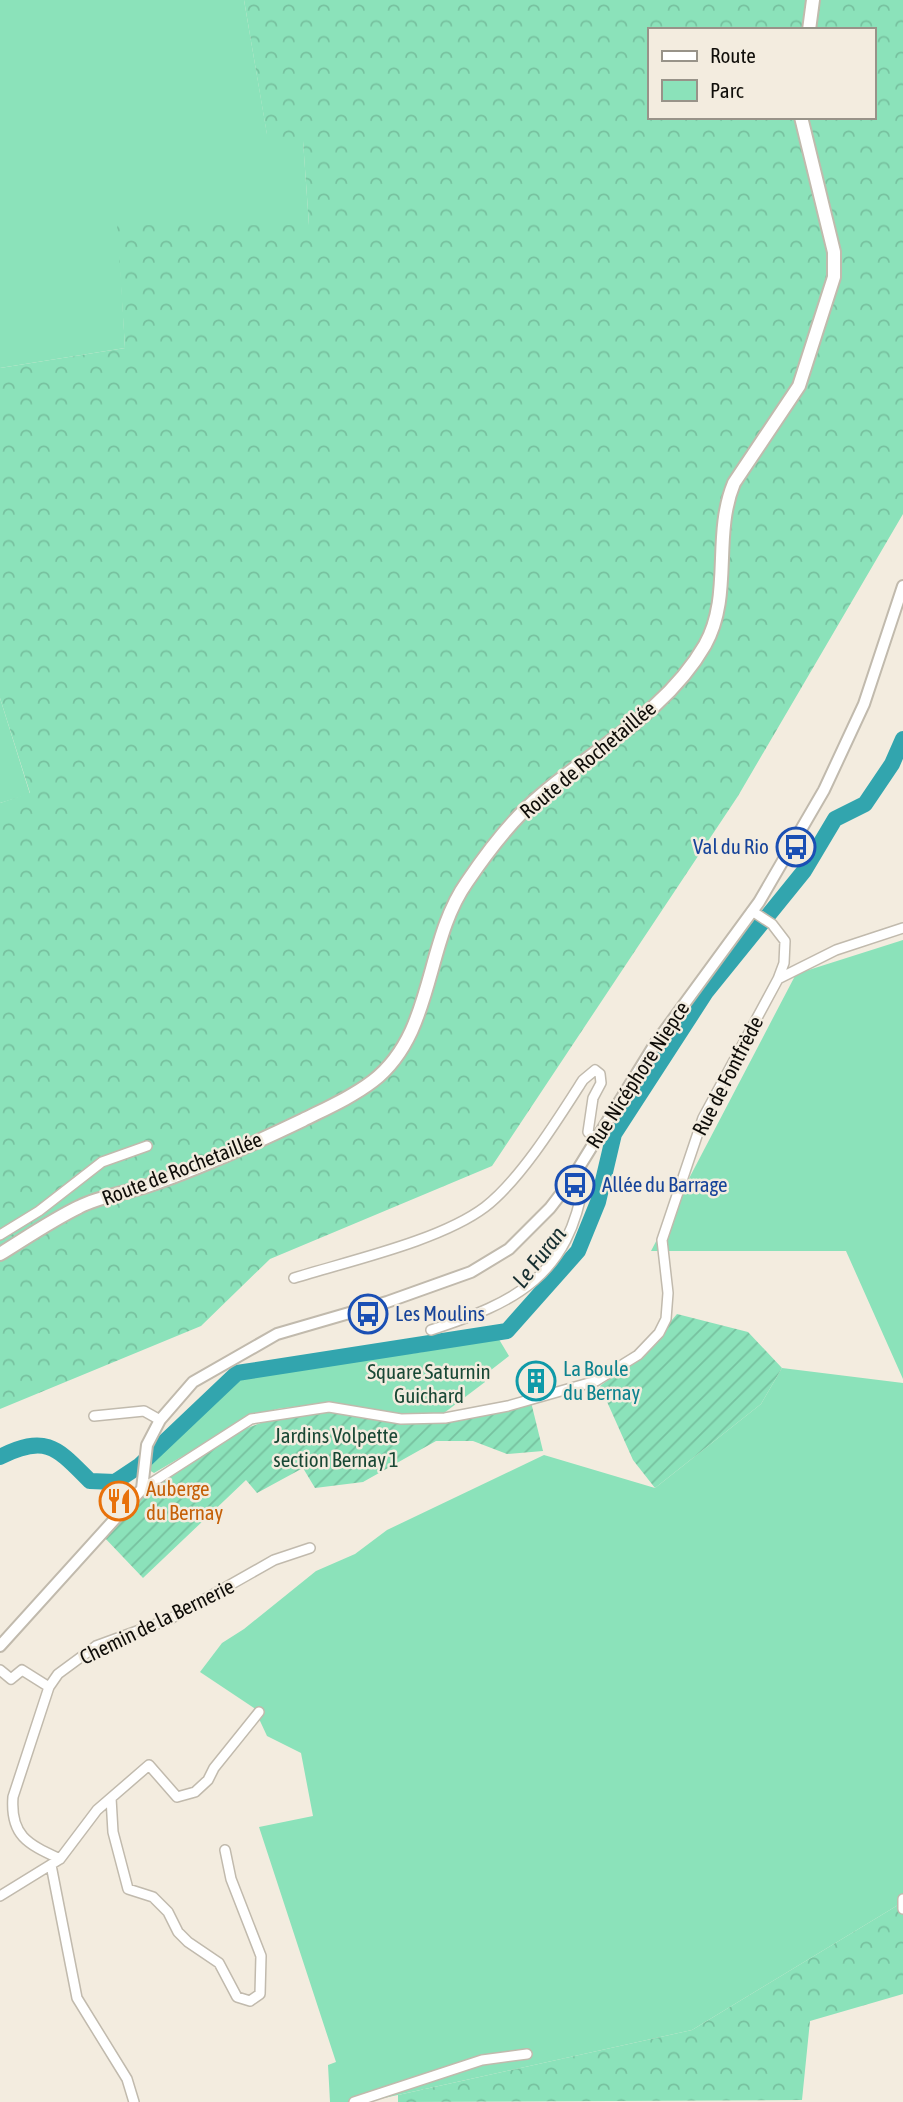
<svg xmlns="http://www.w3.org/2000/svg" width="903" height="2102" font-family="'Asap Condensed',sans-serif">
<defs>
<pattern id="forest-crowns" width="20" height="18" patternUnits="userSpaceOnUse" patternTransform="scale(1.75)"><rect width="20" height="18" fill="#8be2ba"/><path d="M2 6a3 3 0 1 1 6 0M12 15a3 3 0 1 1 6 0" fill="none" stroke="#77c19f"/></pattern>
<pattern id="garden-furrows" width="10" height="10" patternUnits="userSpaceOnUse" patternTransform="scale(1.75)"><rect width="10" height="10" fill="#8be2ba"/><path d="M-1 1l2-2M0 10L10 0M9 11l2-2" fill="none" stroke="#77c19f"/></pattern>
</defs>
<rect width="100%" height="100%" fill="#f3ecdf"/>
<!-- green -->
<path fill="#8be2ba" d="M0,0H244L267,134L303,140L309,225H118L125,348L0,368Z
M0,698L30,794L0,803Z
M903,940V1379L846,1251H651L796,974Z
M497,1336L509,1356L482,1377L485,1382L440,1416L410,1417L323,1403L277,1409L248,1418L154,1473L149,1470L148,1465L242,1375L423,1352L457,1341Z
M782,1368L903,1383V1902L692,2030L366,2102H330L328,2065L336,2062L259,1827L313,1816L301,1753L267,1736L254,1708L200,1672L222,1643L244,1629L316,1571L355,1554L387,1530L544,1455L655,1488L761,1404Z"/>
<!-- forest -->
<path fill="url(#forest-crowns)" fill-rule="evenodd" d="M244,0H903V514L738,796L492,1166L270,1259L201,1326L0,1409V803L30,793L0,698V368L125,348L117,225H309L303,141L267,135ZM649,30H873V117H649Z
M903,1902V1994L810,2021L802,2100L398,2102V2095L692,2030Z"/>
<!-- garden -->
<path fill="url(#garden-furrows)" d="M677,1314L748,1332L782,1368L761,1404L655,1488L633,1460L600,1386L643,1354Z
M531,1402L543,1451L507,1454L473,1441H436L363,1482L315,1488L303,1468L257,1493L246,1480L143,1578L103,1536C116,1522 129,1506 143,1493C189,1451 268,1409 331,1410C352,1411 373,1419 394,1422C440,1428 487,1414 531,1402Z"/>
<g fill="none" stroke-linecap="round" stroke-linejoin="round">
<!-- river -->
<path stroke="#32a5ae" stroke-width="16" d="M0,1457C47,1433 58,1449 90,1481L115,1482L139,1466L237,1373L507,1331L578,1251L598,1202L614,1134L706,992L804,871L835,819L865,804L892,764L903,739"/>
<defs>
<path id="minor" d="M752,911L772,924L785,941L784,963L778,979
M0,1235L39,1211L102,1162L147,1146
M294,1278C348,1261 440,1241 485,1207C521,1179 558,1119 583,1080L595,1070L600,1074L601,1083L593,1098L588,1132L595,1139
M431,1330C517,1302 569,1276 584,1180L577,1170
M94,1416L144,1411L160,1420
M142,1489L251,1419L329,1407L401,1419L445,1418L508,1406L596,1381L638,1355L659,1333L666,1319L668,1293L662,1240L703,1118L778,979L836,950L903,928
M0,1670L11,1679L22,1670L49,1687
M111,1798L113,1832L128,1889L153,1897L168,1912L178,1932L188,1942L219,1963L237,1997L250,2001L260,1994L261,1956L231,1879L225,1850
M60,1859C28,1844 10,1836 13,1797L49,1687L58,1674L96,1646L170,1619L274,1560L310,1548
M51,1865L77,1998L127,2079L134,2102
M0,1896L60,1859L97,1810L149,1765L177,1797L195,1792L208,1780L214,1768L259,1712
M903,1899V1909
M354,2102L482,2060L527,2054"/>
<path id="tertiary" d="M0,1646L142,1489L147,1445L160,1420L193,1382L277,1334L387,1302L471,1272L509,1249L550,1208L570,1182L655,1044L759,902L824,790L864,704L903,586"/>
<path id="secondary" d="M809,30L813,0
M0,1254C26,1238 52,1220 79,1207C100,1196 127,1193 150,1185C203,1167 253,1144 303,1120C327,1108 352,1097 373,1081C435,1033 424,943 467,882C488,851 512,819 541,795C597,747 667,711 705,645C733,595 712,536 734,483L799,386L834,277V252L801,117"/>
</defs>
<!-- minor casing -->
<use href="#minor" stroke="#c1baad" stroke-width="12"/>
<!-- tertiary casing -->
<use href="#tertiary" stroke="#c1baad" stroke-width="14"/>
<!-- secondary casing -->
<use href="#secondary" stroke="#c1baad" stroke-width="16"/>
<!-- minor -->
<use href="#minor" stroke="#fff" stroke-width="9"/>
<!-- tertiary -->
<use href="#tertiary" stroke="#fff" stroke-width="10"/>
<!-- secondary -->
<use href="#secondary" stroke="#fff" stroke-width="12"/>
</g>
<!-- icons -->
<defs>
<symbol id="bus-ring" viewBox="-11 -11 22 22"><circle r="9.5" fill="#f3ecdf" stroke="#1a4fb4" stroke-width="1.5"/><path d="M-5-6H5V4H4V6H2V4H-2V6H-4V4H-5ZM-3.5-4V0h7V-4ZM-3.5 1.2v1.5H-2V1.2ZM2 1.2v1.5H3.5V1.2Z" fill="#1a4fb4"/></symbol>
<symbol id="building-ring" viewBox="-11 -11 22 22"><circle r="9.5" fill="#f3ecdf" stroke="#0f9aa8" stroke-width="1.5"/><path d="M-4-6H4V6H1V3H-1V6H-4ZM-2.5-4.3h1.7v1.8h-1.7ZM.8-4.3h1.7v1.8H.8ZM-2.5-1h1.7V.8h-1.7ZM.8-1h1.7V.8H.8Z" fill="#0f9aa8"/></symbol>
<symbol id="restaurant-ring" viewBox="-11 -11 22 22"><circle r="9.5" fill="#f3ecdf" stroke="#e8710a" stroke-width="1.5"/><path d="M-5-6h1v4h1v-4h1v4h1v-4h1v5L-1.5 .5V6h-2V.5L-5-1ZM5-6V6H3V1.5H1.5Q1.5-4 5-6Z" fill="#e8710a"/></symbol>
</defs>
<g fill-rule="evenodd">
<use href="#bus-ring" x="774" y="825" width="44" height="44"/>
<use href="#bus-ring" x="553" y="1163" width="44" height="44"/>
<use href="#bus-ring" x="346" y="1292" width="44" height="44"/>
<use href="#building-ring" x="514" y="1359" width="44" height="44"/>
<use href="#restaurant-ring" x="97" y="1479" width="44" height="44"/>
</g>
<g text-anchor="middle" stroke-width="5" stroke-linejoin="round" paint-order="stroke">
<!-- street labels -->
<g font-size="21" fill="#0f0d09" stroke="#f3ecdf">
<text transform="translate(588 760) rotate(-40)" y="7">Route de Rochetaillée</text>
<text transform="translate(638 1075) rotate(-57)" y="7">Rue Nicéphore Niepce</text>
<text transform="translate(728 1076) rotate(-63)" y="7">Rue de Fontfrède</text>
<text transform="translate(182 1169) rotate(-21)" y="7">Route de Rochetaillée</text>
<text transform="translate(157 1622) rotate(-26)" y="7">Chemin de la Bernerie</text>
</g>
<!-- transit labels -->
<g font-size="21" fill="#164399" stroke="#f3ecdf" text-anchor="start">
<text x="769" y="854" text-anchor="end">Val du Rio</text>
<text x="602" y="1192">Allée du Barrage</text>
<text x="395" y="1321">Les Moulins</text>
</g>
<!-- culture labels -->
<g font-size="21" fill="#0d838f" stroke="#f3ecdf" text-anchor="start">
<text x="563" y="1376">La Boule<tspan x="563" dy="24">du Bernay</tspan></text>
</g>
<!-- park labels -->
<g font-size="21" fill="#194835" stroke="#f3ecdf">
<text x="429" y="1379">Square Saturnin<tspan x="429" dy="24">Guichard</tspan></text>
<text x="336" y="1443">Jardins Volpette<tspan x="336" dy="24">section Bernay 1</tspan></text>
</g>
<!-- food labels -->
<g font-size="21" fill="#c56008" stroke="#f3ecdf" text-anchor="start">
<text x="146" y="1496">Auberge<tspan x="146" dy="24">du Bernay</tspan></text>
</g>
<!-- water labels -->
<g font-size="23" font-style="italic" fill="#172f31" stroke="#f3ecdf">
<text transform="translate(539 1257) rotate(-52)" y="8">Le Furan</text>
</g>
</g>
<!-- legend -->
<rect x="648" y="28" width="228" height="91" fill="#f3ecdf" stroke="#989389" stroke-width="2"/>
<rect x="662" y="51" width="35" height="10" fill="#ffffff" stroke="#989389" stroke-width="2"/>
<text x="710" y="63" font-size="21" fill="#0f0d09">Route</text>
<rect x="662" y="80" width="35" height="21" fill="#8be2ba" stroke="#989389" stroke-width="2"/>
<text x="710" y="98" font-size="21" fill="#0f0d09">Parc</text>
</svg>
